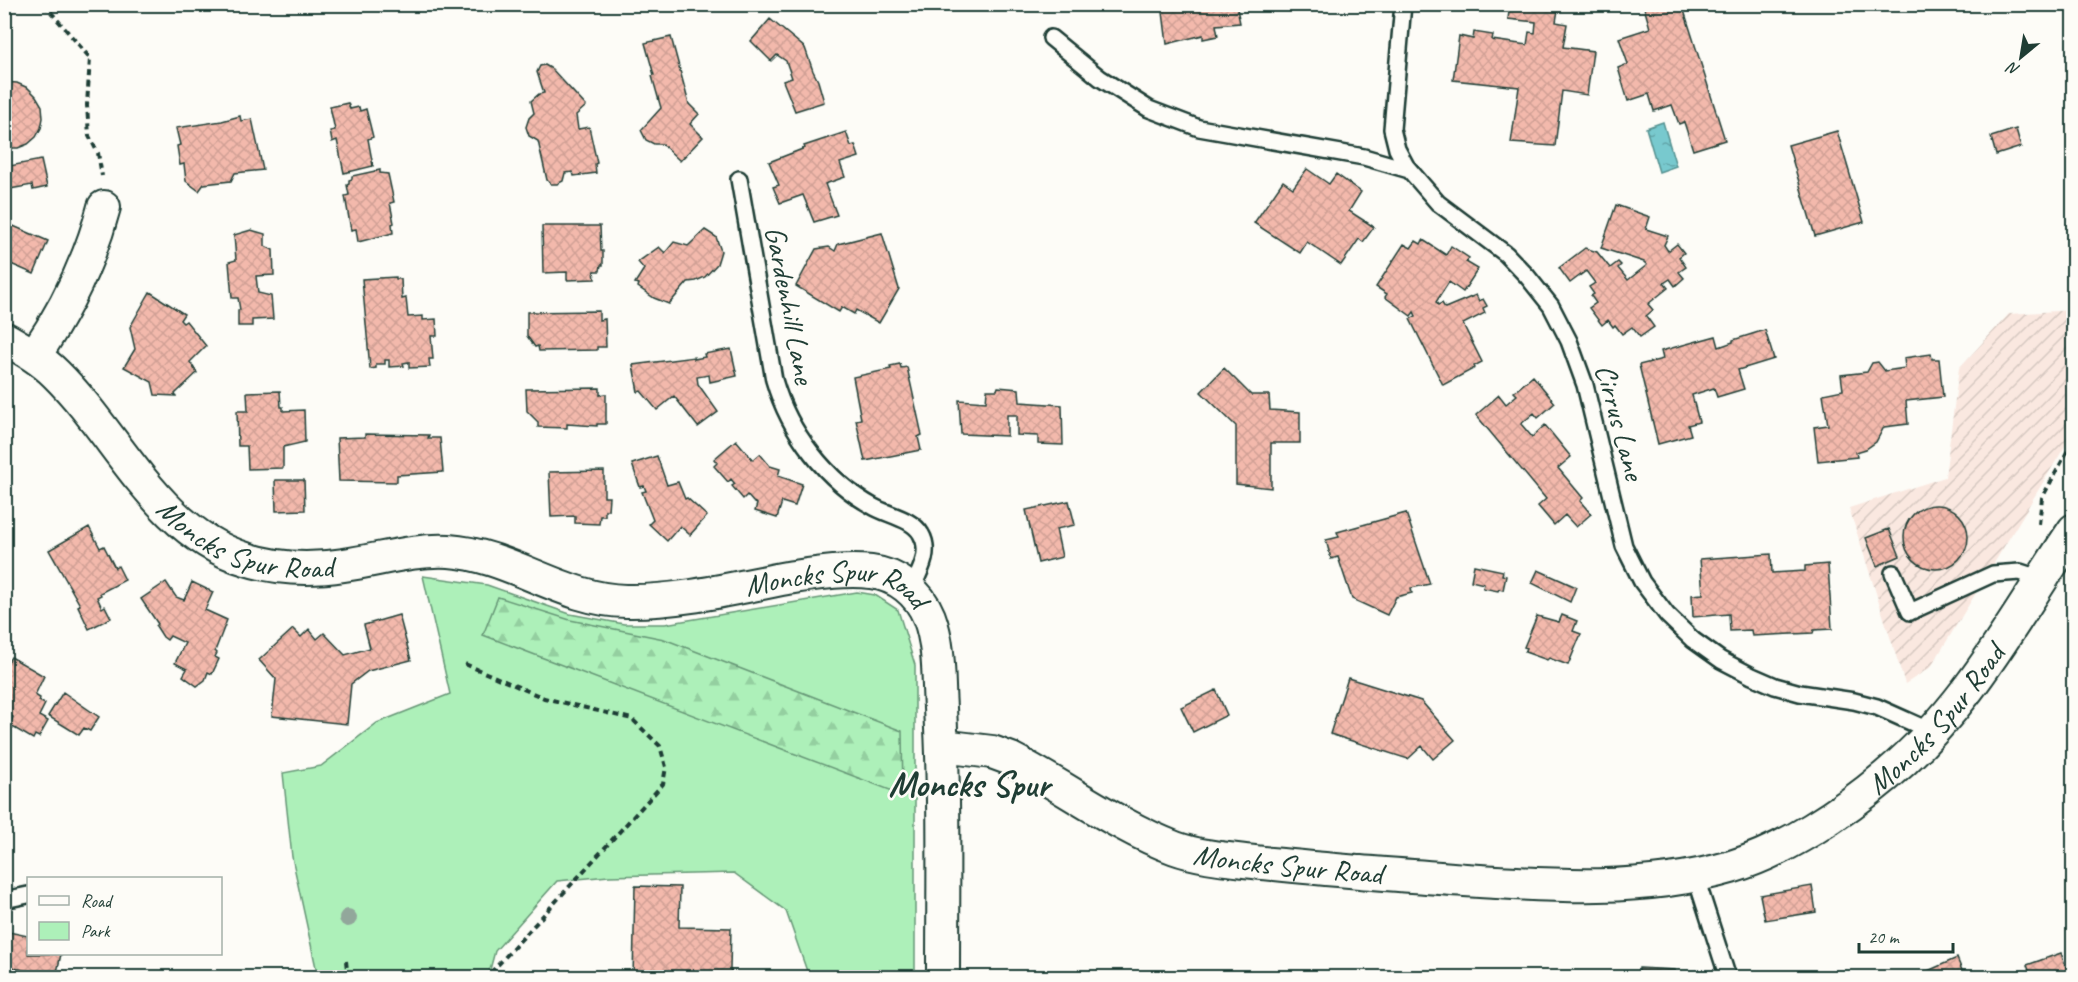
<svg xmlns="http://www.w3.org/2000/svg" width="2078" height="982" font-family="Caveat,sans-serif">
<defs>
<pattern id="industrial-furrows" width="10" height="10" patternUnits="userSpaceOnUse" patternTransform="scale(1.5)"><rect width="10" height="10" fill="#fae8e0"/><path d="M-1 1l2-2M0 10L10 0M9 11l2-2" fill="none" stroke="#d6c8c1"/></pattern>
<pattern id="forest-firs" width="22" height="20" patternUnits="userSpaceOnUse" patternTransform="scale(1.5)"><rect width="22" height="20" fill="#adf0b9"/><path d="M5 1l3.5 6h-7zM16 11l3.5 6h-7z" fill="#94cfa0"/></pattern>
<pattern id="water-ripples" width="26" height="14" patternUnits="userSpaceOnUse" patternTransform="scale(1.5)"><rect width="26" height="14" fill="#78c9ce"/><path d="M2 4q2-2 4 0t4 0M15 11q2-2 4 0t4 0" fill="none" stroke="#62a4a8"/></pattern>
<pattern id="building-cross-hatch" width="8" height="8" patternUnits="userSpaceOnUse" patternTransform="scale(1.5)"><rect width="8" height="8" fill="#f3b9ac"/><path d="M0 0l8 8M0 8l8-8" fill="none" stroke="#d0a095"/></pattern>
</defs>
<rect width="100%" height="100%" fill="#fdfcf7"/>
<filter id="ink" filterUnits="userSpaceOnUse"><feTurbulence type="fractalNoise" baseFrequency=".0167" numOctaves="2"/><feDisplacementMap in="SourceGraphic" scale="12" xChannelSelector="R" yChannelSelector="G"/><feConvolveMatrix kernelMatrix="1 2 1 2 8 2 1 2 1" color-interpolation-filters="sRGB"/></filter>
<g filter="url(#ink)">
<!-- industrial -->
<path fill="url(#industrial-furrows)" d="M2073,310V433L1931,667L1905,684L1849,508L1945,477L1959,368L2009,314Z"/>
<!-- green -->
<path fill="#adf0b9" stroke="#669676" stroke-width="1.5" d="M423,576L487,585L570,614L624,624H665L857,592L875,595L898,610L915,665V977H809L786,911L734,873L609,876L557,881L495,951L488,977H318L292,857L283,773L321,766L377,723L450,694Z"/>
<!-- forest -->
<path fill="url(#forest-firs)" stroke="#669676" stroke-width="1.5" d="M498,597L570,620L664,639L902,731L903,795L483,635Z"/>
<!-- water -->
<path fill="url(#water-ripples)" stroke="#549190" stroke-width="1.5" d="M1663,122L1676,166L1659,172L1646,128Z"/>
<!-- building -->
<path fill="url(#building-cross-hatch)" stroke="#1f3d34" stroke-width="1.5" d="M1162,4H1236L1240,23L1216,25L1218,36L1203,39V35L1167,44Z
M1510,4H1559L1556,22L1567,24L1563,47L1593,51L1587,95L1562,91L1555,146L1511,143L1519,87L1453,80L1459,36L1473,39L1474,32L1493,35L1492,40L1527,45L1529,32L1535,33L1536,22L1508,19Z
M1643,4H1682L1725,140L1693,150L1684,122L1679,124L1672,105L1654,111L1649,94L1628,101L1618,68L1628,64L1619,38L1650,28Z
M770,19L805,48L813,71L818,81L824,102L795,111L783,81L792,78L786,61L777,55L771,61L751,41Z
M671,37L689,104L699,114L690,124L703,137L680,161L662,144H654L646,140L641,130L661,108L652,76L654,75L645,43Z
M545,65L552,69L586,106L576,115L578,129L589,127L597,163L595,164L596,173L574,176L573,172L565,173L563,181L557,184H551L547,180L538,141L529,136L526,127L529,118L534,113L531,101L539,94L544,93L537,72L540,66Z
M4,82L17,83L28,88L36,96L42,106L43,118L41,128L36,137L28,144L18,148H4Z
M348,103L350,109L359,107L360,111L366,109L373,137L368,139L373,166L344,173L337,140L332,142L330,131L335,130L330,107Z
M240,116L241,121L252,119L263,170L235,173L231,181L204,184L199,191L186,181L184,164L180,165L177,146L180,145L176,128L222,121Z
M2016,129L2021,147L1996,155L1991,137Z
M1837,131L1864,222L1815,236L1788,145Z
M846,132L851,146L855,145L859,157L840,163L845,177L825,184L837,215L814,222L803,195L780,203L773,187L779,185L769,162L805,148L804,146Z
M41,160L47,187L33,190L32,185L4,190V167Z
M1307,169L1329,184L1336,174L1361,192L1349,211L1374,227L1363,242L1359,239L1341,265L1307,242L1300,253L1254,223L1283,181L1293,188Z
M380,170V173L388,174L394,202L390,203L394,223L392,224L393,233L358,242L356,229L351,230L345,196L349,195L347,185L349,184V180L352,179V176Z
M1616,205L1650,217L1646,229L1668,236L1664,245L1668,251L1677,244L1684,253L1679,257L1686,267L1679,272L1684,278L1675,286L1670,279L1664,283L1668,288L1648,304L1653,310L1646,316L1654,327L1640,337L1632,327L1622,334L1615,325L1613,327L1608,320L1602,325L1589,308L1596,303L1591,296L1594,294L1589,287L1595,283L1586,271L1570,283L1559,268L1585,248L1597,252L1610,268L1618,262L1621,265L1618,268L1628,280L1647,265L1644,262L1601,248Z
M4,222L48,241L34,274L4,261Z
M542,226H600L601,251H603V265H601L600,271H594L595,279L567,280V272L543,273Z
M251,230L265,234V246L273,250L274,275L256,276L258,293L271,296L273,319L252,320V326H238V310H240L238,298H232L229,262L236,260L234,235Z
M705,230L716,237L721,251L717,264L705,277L696,281L688,282L669,304L654,298L638,287L639,284L635,283L644,269L638,262L659,247L665,253L674,242L688,246Z
M882,233L899,289L879,323L856,310L854,314L842,307L839,312L796,286L816,249L829,247L835,251L838,244Z
M1423,240L1446,255L1451,246L1469,258L1466,262L1478,269L1463,292L1449,282L1436,302L1438,305L1442,303L1445,308L1476,295L1479,301L1483,299L1487,306L1483,308L1485,313L1463,324L1482,362L1474,366L1475,368L1443,385L1410,319L1416,316L1414,312L1411,316L1385,297L1387,294L1376,287L1404,244L1411,248L1416,241L1421,244Z
M396,277V279H401L402,299L406,298L408,317L423,316V320L436,319L437,336H431L433,359H429L430,367L409,368V362L403,363L404,366L389,367V360H385V364H376V368L370,369L362,279Z
M150,292L184,314L180,320L183,323L186,321L206,346L190,362L197,373L175,394L176,396L155,395L152,382L124,367L135,349L130,327Z
M599,311V320L605,319L606,347H597V350L539,351L538,346L535,347L527,336V312Z
M1765,330L1774,359L1738,370L1744,389L1717,397L1714,388L1692,395L1699,422L1688,425L1691,435L1658,444L1639,365L1663,359L1661,351L1716,336L1719,347L1733,342V340Z
M731,349L737,376L710,382L709,375L697,377L698,384L718,412L698,427L674,396L657,410L641,391L638,392L633,365L694,357V359L705,357L704,354Z
M1931,354L1932,359H1939L1943,397L1906,401L1908,424L1884,427L1876,442L1866,449L1856,452L1857,457L1818,461L1814,427L1828,425L1823,394L1843,390L1841,375L1867,372L1872,363L1878,362L1885,371L1905,368L1904,358Z
M900,364L901,368L907,367L922,435L918,437L921,450L865,461L856,420L861,419L853,377L891,369L890,366Z
M1224,368L1251,395H1269L1270,410L1300,412V443H1271V488L1236,484V426L1201,392Z
M1533,376L1555,403L1538,418L1534,413L1521,424L1532,437L1545,425L1571,457L1558,468L1583,498L1580,501L1591,514L1576,527L1565,515L1554,525L1538,506L1546,499L1476,415L1499,395L1506,404L1517,395L1514,392Z
M998,387L1019,389L1020,402L1062,405L1063,445L1038,444V436L1017,435V415H1007V436L961,434L959,400L986,402L987,390H997Z
M600,388V395L606,394V424H597V426L567,424V428L538,427V422L527,411L526,389Z
M280,391L281,407H283V411L304,410L305,442L283,447V468L248,469L247,446H238L237,411H248L247,392Z
M365,434L429,435L428,438H440L443,472L397,475V482L339,481L337,438L365,437Z
M736,440L753,460L760,454L770,466L780,469L778,476L802,484L795,506L782,502L777,518L755,511L757,504L753,502L747,495L743,499L732,486L735,484L731,479L728,482L714,466L717,463L714,459Z
M657,456L667,485L678,482L685,499L687,498L707,516L690,535L680,526L667,541L649,524L653,520L642,492L646,491L644,486L640,487L632,464Z
M604,471V497H609L608,510H605V516H600L599,524L575,523V516L551,517L549,472Z
M275,480H304L305,510L276,511Z
M1069,501L1075,525L1056,529L1062,557L1038,563L1026,510Z
M1904 537a32 32 0 1 1 64 0a32 32 0 1 1-64 0Z
M1406,513L1430,584L1411,588L1412,593L1396,597L1387,615L1352,599L1338,557L1331,559L1326,540L1339,537L1337,532Z
M89,527L100,548L104,546L115,568L118,566L125,580L100,593L101,595L97,597L102,608L105,606L111,618L89,629L78,606L80,605L49,550Z
M1889,529L1900,556L1877,566L1866,538Z
M1771,554L1772,573L1805,571V566L1828,564L1832,629L1814,630L1813,633L1752,636L1751,630L1730,631L1729,614L1693,617L1692,595L1703,594L1700,559Z
M1474,565L1503,571L1502,575L1506,576L1503,590L1499,589L1498,591L1483,588L1484,584L1471,581Z
M1538,570L1576,587L1570,602L1532,583Z
M166,582L176,597L184,600L192,582L213,592L205,610L227,620L215,651L217,653L215,657L219,659L212,674L208,672L205,680L197,686L183,676L187,669L175,663L185,643L170,636L167,640L163,637L156,626L158,624L141,599Z
M399,615L411,660L368,671L351,684L347,724L272,716L276,679L259,660L293,629L301,637L309,629L317,639L324,633L345,655L370,648L364,625Z
M1562,615L1577,621L1573,631L1581,634L1568,665L1549,658L1547,660L1525,652L1527,648L1524,647L1537,616L1559,622Z
M11,657L44,676L35,695L40,698L39,701L45,704L39,716L48,721L39,737L35,735L33,739L9,725L13,717L4,712V668Z
M1348,678L1421,701L1455,740L1433,759L1422,746L1408,759L1330,734Z
M1216,690L1227,715L1193,732L1181,707Z
M63,692L99,717L90,731L84,728L79,735L48,716Z
M635,886L680,887L679,927L731,928L730,969L735,978H633Z
M1812,886L1816,912L1765,920L1760,895Z
M4,931L28,936V954H61L56,977L9,967L7,977L4,976Z
M2061,953L2070,978H2032L2027,965Z
M1957,958L1965,978H1912Z
M1639,968L1675,970V974H1706V978H1639Z"/>
<g fill="none" stroke-linecap="round" stroke-linejoin="round">
<defs>
<path id="service" d="M1403,4L1392,129L1397,149L1406,166L1438,203L1506,254L1527,276L1551,306L1569,341L1585,385L1624,546L1642,582L1667,615L1693,640L1721,660L1752,676L1775,686L1800,693L1854,701L1877,707L1933,732
M1051,38L1100,78L1149,109L1199,128L1364,157L1409,170
M739,179L774,380C789,432 826,481 874,507C888,515 913,519 921,534C932,552 919,573 911,590
M1893,573L1910,612L1993,574L2020,572L2042,579
M1695,875L1728,978
M4,900L28,895"/>
<g id="minor">
<path id="s1" d="M4,338C23,349 41,359 56,374C118,435 158,533 246,559C277,569 312,570 344,565C379,560 414,549 449,551C511,555 563,600 626,601C679,602 734,588 787,578C815,574 842,569 871,572C897,575 919,592 929,617C940,646 938,679 940,708C945,798 943,888 943,978"/>
<path d="M35,355C66,309 90,261 104,207"/>
<path id="s2" d="M942,746L992,752L1011,759C1066,787 1116,826 1175,848C1200,857 1228,859 1254,862C1289,866 1325,869 1360,872C1395,875 1430,877 1465,880C1553,886 1645,892 1731,867C1785,851 1843,812 1886,776C1970,706 2014,618 2074,530"/>
</g>
</defs>
<!-- service casing -->
<use href="#service" stroke="#1f3d34" stroke-width="20"/>
<!-- minor casing -->
<use href="#minor" stroke="#1f3d34" stroke-width="36"/>
<!-- path -->
<path stroke="#1f3d34" stroke-width="4" stroke-dasharray="6 4.5" stroke-linecap="butt" d="M44,4L90,58L87,105L89,136L98,153L102,176
M2039,524L2042,498L2074,439
M465,664L544,698L632,719L660,746L666,767L663,784L486,978
M346,961L348,978"/>
<!-- service -->
<use href="#service" stroke="#fdfcf7" stroke-width="15"/>
<!-- minor -->
<use href="#minor" stroke="#fdfcf7" stroke-width="32"/>
</g>
<!-- trees -->
<circle fill="#92a79b" cx="348" cy="918" r="9"/>
</g>
<g text-anchor="middle" stroke-width="5" stroke-linejoin="round" paint-order="stroke">
<!-- street labels -->
<g font-size="30" fill="#1f3d34" stroke="#fdfcf7">
<text transform="translate(790 305) rotate(79)" y="10">Gardenhill Lane</text>
<text transform="translate(1620 422) rotate(75)" y="10">Cirrus Lane</text>
<text dy="10" stroke="none"><textPath href="#s1" startOffset="326">Moncks Spur Road</textPath></text>
<text dy="10" stroke="none"><textPath href="#s1" startOffset="938">Moncks Spur Road</textPath></text>
<text dy="10" stroke="none"><textPath href="#s2" startOffset="1074">Moncks Spur Road</textPath></text>
<text dy="10" stroke="none"><textPath href="#s2" startOffset="372">Moncks Spur Road</textPath></text>
</g>
<!-- district labels -->
<g font-size="36" font-weight="bold" fill="#1f3d34" stroke="#fdfcf7">
<text x="969" y="796">Moncks Spur</text>
</g>
</g>
<!-- margin -->
<rect width="2078" height="982" fill="none" stroke="#fdfcf7" stroke-width="24"/>
<rect x="12" y="12" width="2054" height="958" fill="none" stroke="#1f3d34" stroke-width="2" filter="url(#ink)"/>
<!-- legend -->
<rect x="27" y="877" width="195" height="78" fill="#fdfcf7" stroke="#a4b0a9" stroke-width="1.5"/>
<rect x="39" y="896" width="30" height="9" fill="#fdfcf7" stroke="#a4b0a9" stroke-width="1.5"/>
<text x="81" y="907" font-size="18" fill="#1f3d34">Road</text>
<rect x="39" y="922" width="30" height="18" fill="#adf0b9" stroke="#a4b0a9" stroke-width="1.5"/>
<text x="81" y="937" font-size="18" fill="#1f3d34">Park</text>
<!-- north arrow -->
<g transform="translate(2021 57) rotate(210)" stroke="#fdfcf7" stroke-width="4.5" paint-order="stroke">
<path d="M0-4.5L10 22L0 15L-10 22Z" fill="#1f3d34"/>
<text y="-9" font-size="16" font-weight="bold" text-anchor="middle" fill="#1f3d34">N</text>
</g>
<!-- scale -->
<path d="M1859 943v9h94v-9" fill="none" stroke="#1f3d34" stroke-width="3"/>
<text x="1868" y="943" font-size="18" fill="#1f3d34" stroke="#fdfcf7" stroke-width="4.5" paint-order="stroke">20 m</text>
</svg>
